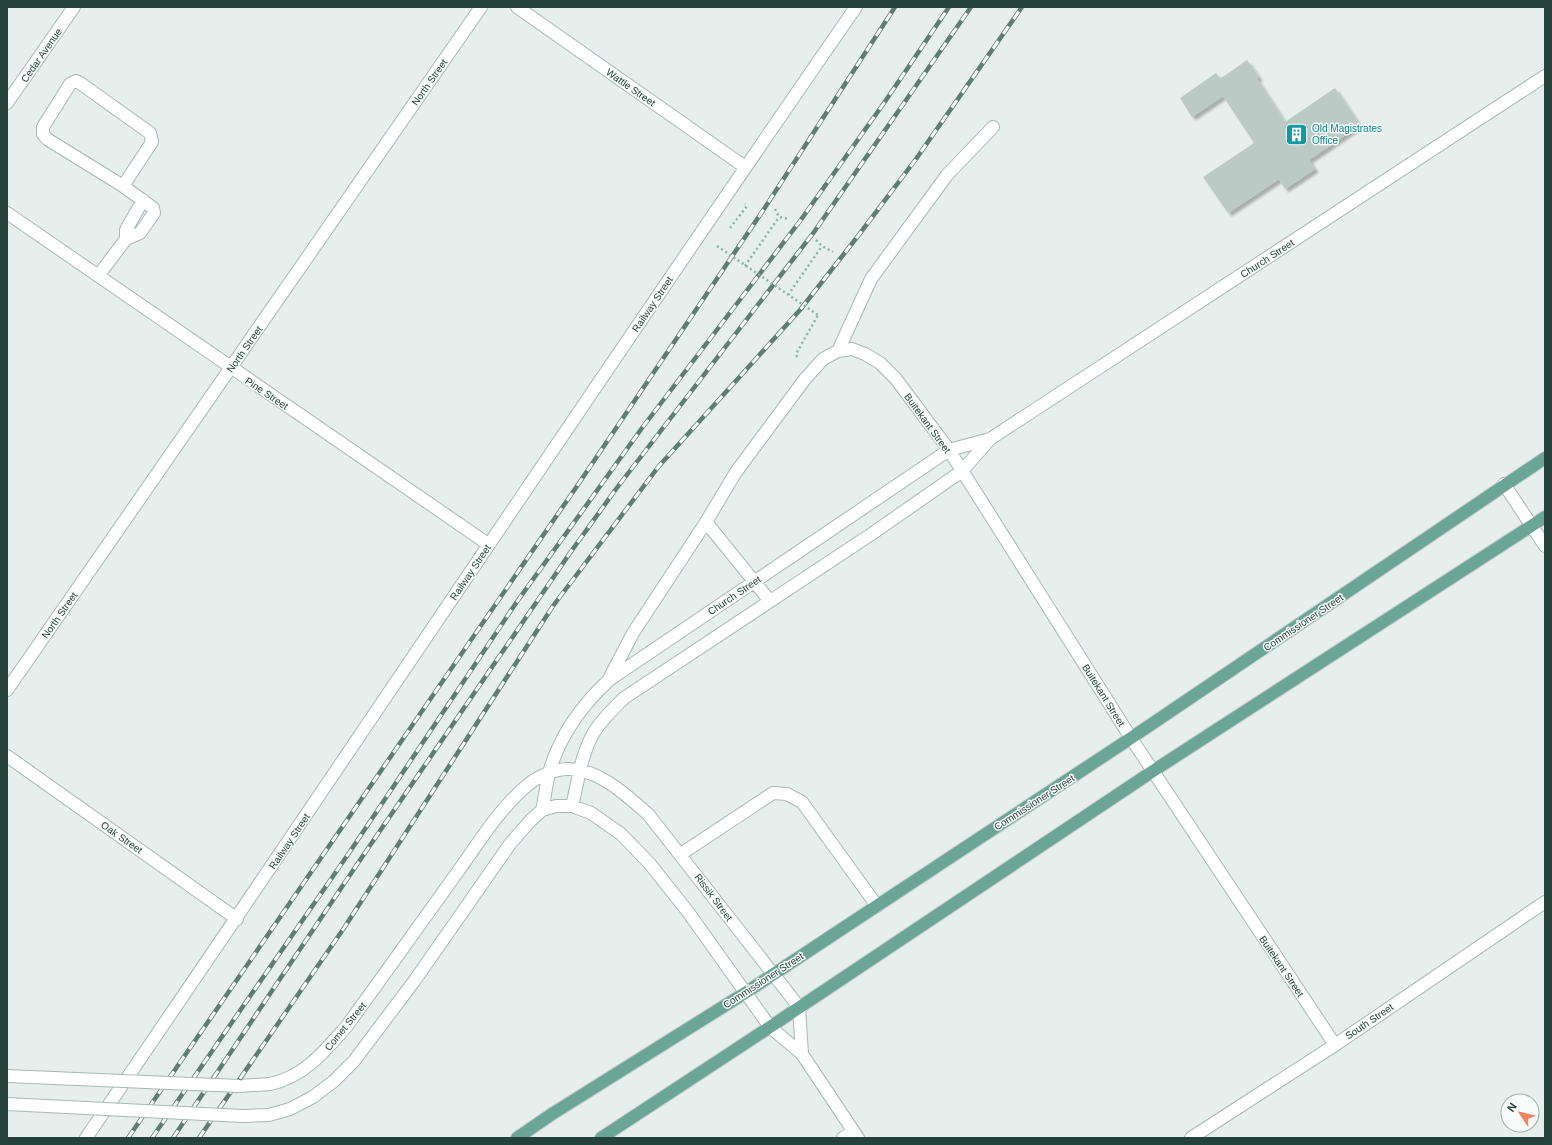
<svg xmlns="http://www.w3.org/2000/svg" width="1552" height="1145" font-family="Arial,sans-serif">
<defs>
<filter id="shadow"><feDropShadow dx="3.5" dy="3.5" stdDeviation="1" flood-color="#0004"/></filter>
</defs>
<rect width="100%" height="100%" fill="#e6efeb"/>
<!-- building -->
<path fill="#bbcac4" filter="url(#shadow)" d="M1247,60L1259,77L1257,79L1285,122L1335,88L1360,125L1309,160L1315,169L1285,189L1279,179L1228,213L1203,177L1254,143L1223,96L1192,117L1180,98L1216,73L1220,79Z"/>
<g fill="none" stroke-linecap="round" stroke-linejoin="round">
<defs>
<path id="minor" d="M517,7L745,167
M7,103L74,7
M7,213L488,544
M126,239V230L143,200
M98,276L126,239L140,233L154,213L153,208L123,186L47,139L43,134V127L70,84L76,81L80,83L150,133L152,142L123,186
M838,351L871,279L947,175L993,127
M1504,484L1545,546
M769,600L706,522L736,472L805,379L823,359L838,351L852,349L865,354L880,363L896,379L949,450L1131,738L1335,1045
M609,679L633,633L706,522
M7,690L481,7
M7,756L237,919
M572,806C578,782 581,755 593,734C601,720 613,709 624,698L873,533L962,471L990,439L1545,76
M542,810C545,798 546,785 549,773C559,737 582,705 609,680L949,450L990,439
M681,854L773,793L787,794L802,802L877,906
M239,1086C249,1085 260,1085 270,1084C304,1077 324,1052 346,1027C384,975 421,923 459,870C479,842 502,805 529,784C538,776 556,769 568,769C599,769 626,795 648,814L799,1007L802,1054
M243,1116L269,1115L290,1109L313,1097L334,1081L354,1061L415,980L510,844L530,821L542,810L556,806H572L591,813L621,834L650,864L688,912L770,1027L802,1054L858,1138
M86,1138C344,762 596,382 856,7
M843,1138L853,1131
M1191,1138L1335,1045L1545,902"/>
<path id="major" d="M517,1138L552,1114L745,993L1131,738L1545,458
M601,1138L770,1027L1153,771L1545,517"/>
</defs>
<!-- minor casing -->
<use href="#minor" stroke="#a8b8b2" stroke-width="14"/>
<!-- major casing -->
<use href="#major" stroke="#c2cac8" stroke-width="14"/>
<!-- path -->
<path stroke="#86b3a5" stroke-width="2.5" stroke-dasharray="2 3" stroke-linecap="butt" d="M775,209L779,217L789,219
M730,228L747,206L745,204
M816,240L822,246L833,252
M745,266L779,217
M788,295L822,246
M797,357L796,354L818,315"/>
<!-- minor -->
<use href="#minor" stroke="#fff" stroke-width="12"/>
<!-- major -->
<use href="#major" stroke="#6aa596" stroke-width="12"/>
<defs>
<path id="rail" d="M128,1138L575,489L764,209L895,7
M152,1138L349,853L516,603L642,428L800,221L884,103L949,7
M173,1138L358,863L570,553L616,489L814,232L971,7
M199,1138L344,928L553,606L659,466L800,310L858,236L916,159L1022,7"/>
</defs>
<!-- rail casing -->
<use href="#rail" stroke="#5f7d75" stroke-width="4.5"/>
<!-- rail -->
<use href="#rail" stroke="#f7fbf9" stroke-width="3" stroke-dasharray="9" stroke-linecap="butt"/>
<defs>
<path id="minor-bridge" d="M7,1076L239,1086
M7,1104L243,1116"/>
</defs>
<!-- minor-bridge casing -->
<use href="#minor-bridge" stroke="#a8b8b2" stroke-width="14" stroke-linecap="butt"/>
<!-- path-bridge -->
<path stroke="#86b3a5" stroke-width="2.5" stroke-dasharray="2 3" stroke-linecap="butt" d="M717,246L818,315"/>
<!-- minor-bridge -->
<use href="#minor-bridge" stroke="#fff" stroke-width="12"/>
</g>
<!-- icons -->
<defs>
<symbol id="building-square" viewBox="-11 -11 22 22"><rect x="-9" y="-9" width="18" height="18" rx="4" fill="#0f9aa8" stroke="#f7fbf9"/><path d="M-4-6H4V6H1V3H-1V6H-4ZM-2.5-4.3h1.7v1.8h-1.7ZM.8-4.3h1.7v1.8H.8ZM-2.5-1h1.7V.8h-1.7ZM.8-1h1.7V.8H.8Z" fill="#fff"/></symbol>
</defs>
<g fill-rule="evenodd">
<use href="#building-square" x="1284" y="122" width="25" height="25"/>
</g>
<g text-anchor="middle" stroke-width="3" stroke-linejoin="round" paint-order="stroke">
<!-- street labels -->
<g font-size="10" fill="#24423a" stroke="#f7fbf9">
<text transform="translate(41 55) rotate(-55)" y="4">Cedar Avenue</text>
<text transform="translate(429 82) rotate(-55)" y="4">North Street</text>
<text transform="translate(631 87) rotate(35)" y="4">Wattle Street</text>
<text transform="translate(1267 258) rotate(-33)" y="4">Church Street</text>
<text transform="translate(652 304) rotate(-56)" y="4">Railway Street</text>
<text transform="translate(244 349) rotate(-55)" y="4">North Street</text>
<text transform="translate(267 393) rotate(34)" y="4">Pine Street</text>
<text transform="translate(928 423) rotate(54)" y="4">Buitekant Street</text>
<text transform="translate(470 572) rotate(-56)" y="4">Railway Street</text>
<text transform="translate(734 595) rotate(-34)" y="4">Church Street</text>
<text transform="translate(59 615) rotate(-55)" y="4">North Street</text>
<text transform="translate(1303 622) rotate(-34)" y="4">Commissioner Street</text>
<text transform="translate(1104 695) rotate(58)" y="4">Buitekant Street</text>
<text transform="translate(1034 802) rotate(-33)" y="4">Commissioner Street</text>
<text transform="translate(122 837) rotate(35)" y="4">Oak Street</text>
<text transform="translate(289 841) rotate(-56)" y="4">Railway Street</text>
<text transform="translate(714 897) rotate(53)" y="4">Rissik Street</text>
<text transform="translate(1282 966) rotate(56)" y="4">Buitekant Street</text>
<text transform="translate(763 980) rotate(-33)" y="4">Commissioner Street</text>
<text transform="translate(1369 1021) rotate(-34)" y="4">South Street</text>
<text transform="translate(345 1026) rotate(-51)" y="4">Comet Street</text>
</g>
<!-- culture labels -->
<g font-size="10" fill="#0d838f" stroke="#f7fbf9" text-anchor="start">
<text x="1312" y="132">Old Magistrates<tspan x="1312" dy="12">Office</tspan></text>
</g>
</g>
<!-- border -->
<rect width="1552" height="1145" fill="none" stroke="#24423a" stroke-width="16"/>
<!-- north arrow -->
<g transform="translate(1520 1113) rotate(305)"><circle r="19" fill="#f7fbf9" stroke="#a3b1ad"/>
<path d="M0-3L7 15L0 10L-7 15Z" fill="#f4845f"/>
<text y="-6" font-size="11" font-weight="bold" text-anchor="middle" fill="#24423a">N</text>
</g>
</svg>
